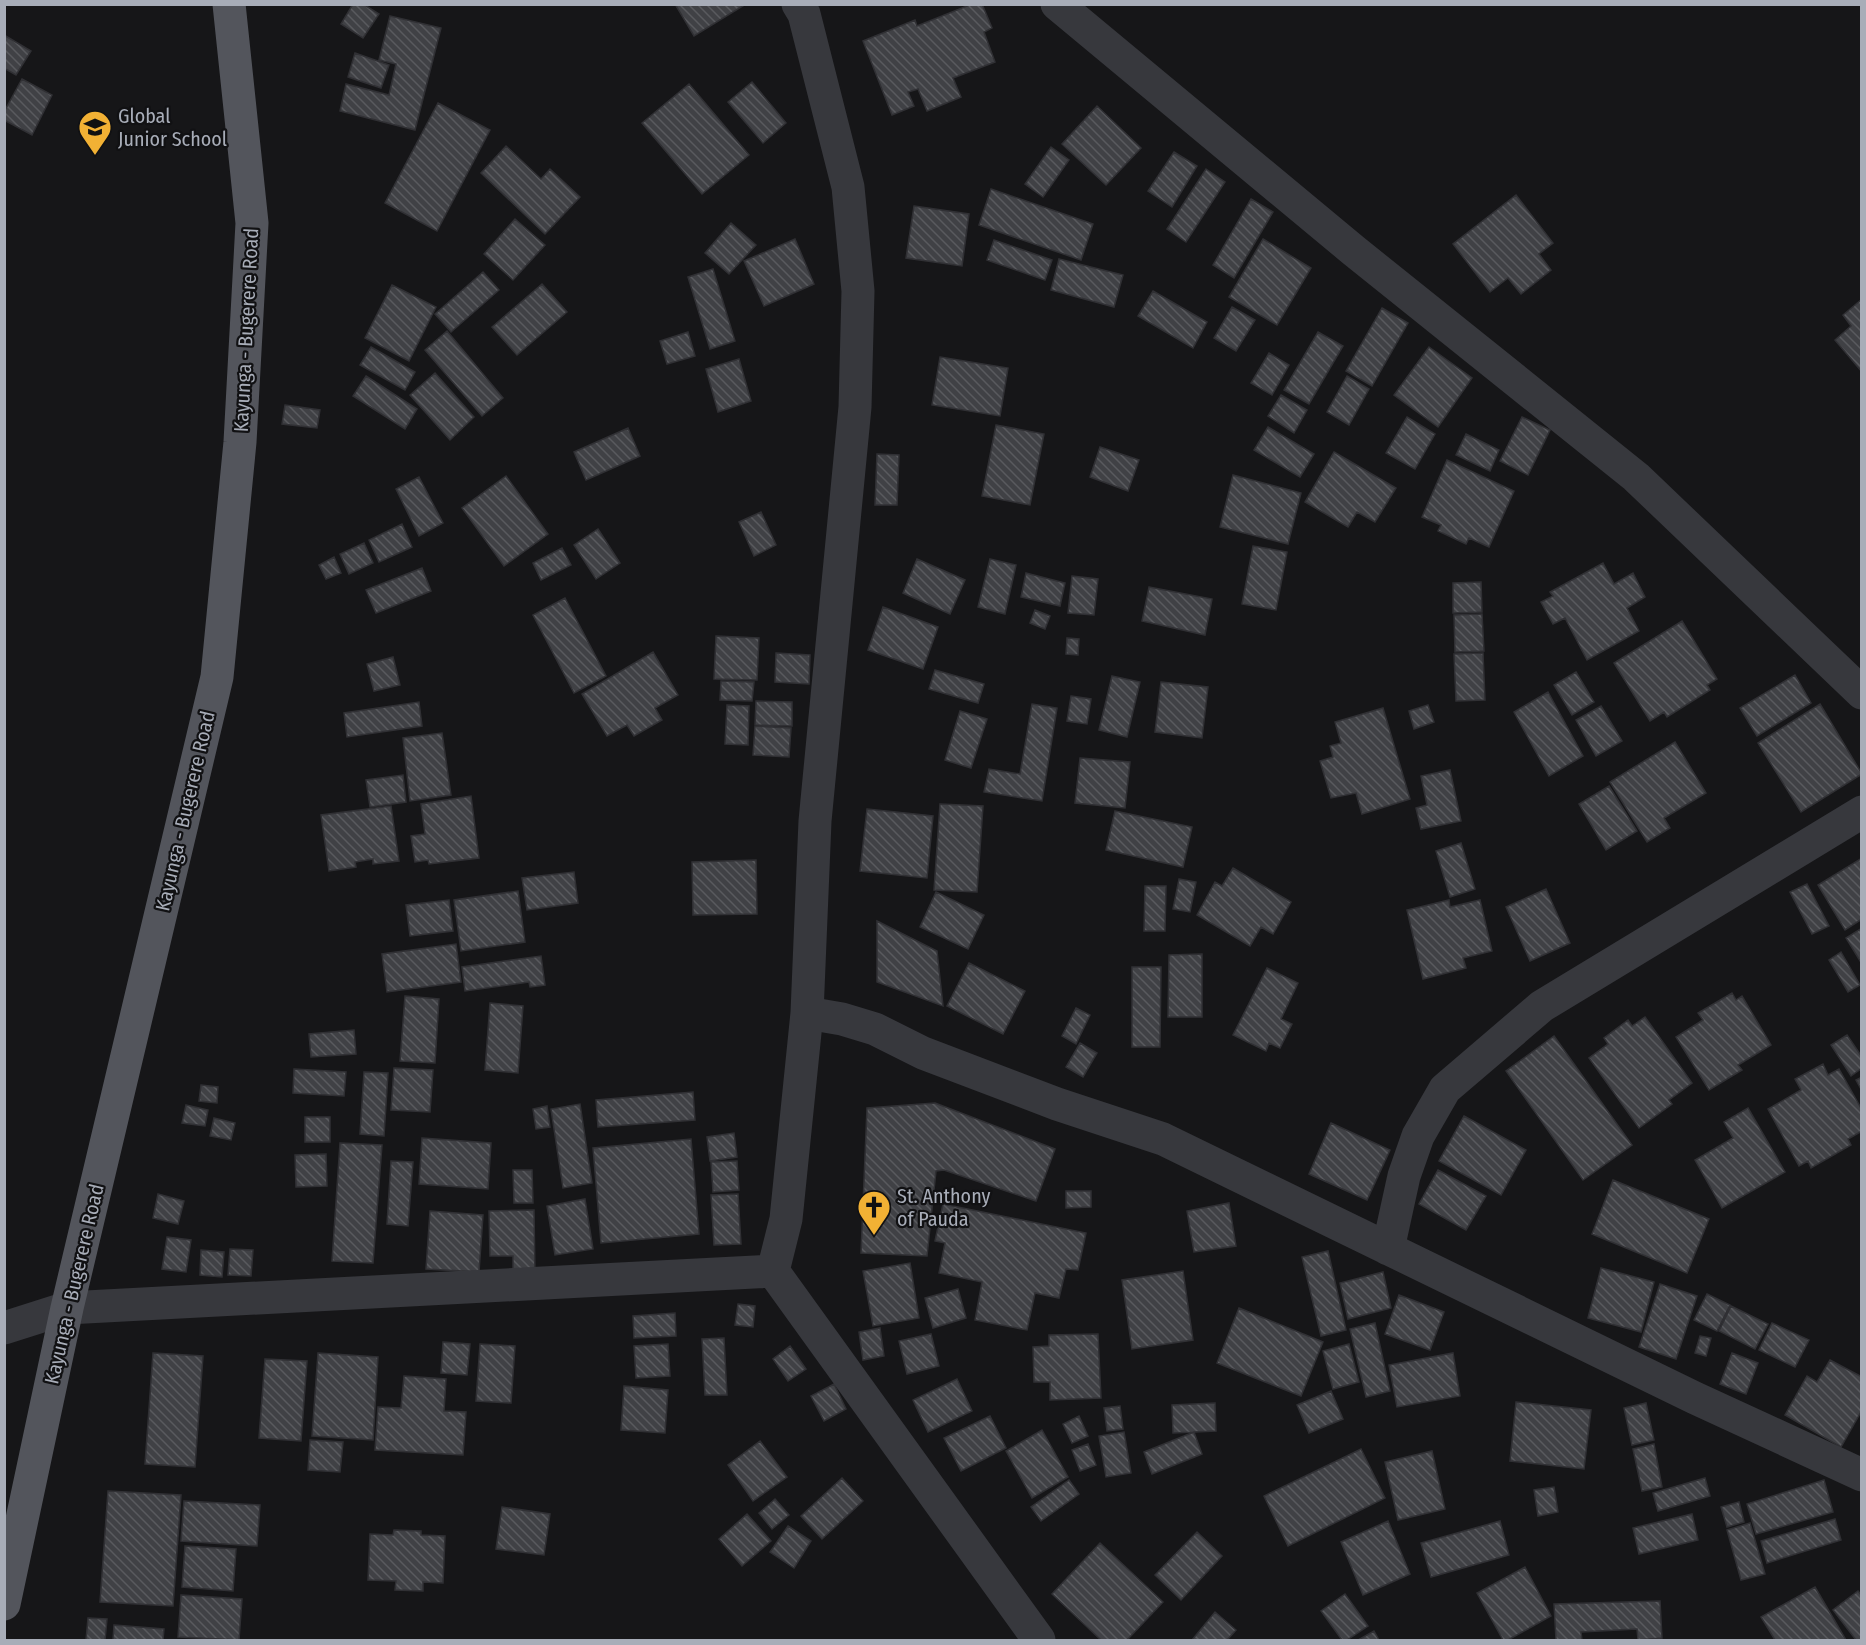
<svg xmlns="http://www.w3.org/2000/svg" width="1866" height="1645" font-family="'Fira Sans Condensed',sans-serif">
<defs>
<pattern id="building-back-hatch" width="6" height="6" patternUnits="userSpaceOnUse" patternTransform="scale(1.5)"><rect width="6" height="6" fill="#404145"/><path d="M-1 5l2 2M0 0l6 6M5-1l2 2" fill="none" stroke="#595a5e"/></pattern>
</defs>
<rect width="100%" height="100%" fill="#161618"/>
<!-- building -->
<path fill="url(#building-back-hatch)" stroke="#303034" stroke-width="1.5" d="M353,4H363L379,14L363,38L341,24Z
M675,4H746L694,36Z
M972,4H982L992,28L984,32L995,62L953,78L961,97L927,111L918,89L908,92L914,106L892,115L863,41L915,20L917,26Z
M390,16L441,28L415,130L340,111L346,84L389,95L396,64L379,60Z
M4,35L31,51L16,75L4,68Z
M355,53L389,65L381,88L348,77Z
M22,79L52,95L32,135L4,120V112Z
M752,82L786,123L763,143L728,102Z
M689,84L749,155L702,194L642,123Z
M438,103L490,130L437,231L385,203Z
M1097,106L1141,148L1106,185L1062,144Z
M506,146L541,179L550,169L580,197L545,234L481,173Z
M1051,147L1069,160L1043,197L1025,184Z
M1174,152L1197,166L1172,207L1148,191Z
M1206,169L1225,182L1186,242L1167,229Z
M991,189L1093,224L1081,260L979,225Z
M1516,195L1553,243L1539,254L1551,270L1521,294L1508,278L1490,292L1453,244Z
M1251,199L1273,212L1234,278L1213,265Z
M914,206L969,214L962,266L906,258Z
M515,219L545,245L513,280L484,254Z
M731,223L756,245L729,274L705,253Z
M795,239L814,284L764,306L744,261Z
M1263,239L1311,268L1277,325L1229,297Z
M994,240L1052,260L1045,280L987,260Z
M1059,259L1123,275L1114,307L1051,290Z
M713,269L735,341L710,349L688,277Z
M483,272L499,290L451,332L435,314Z
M542,284L567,312L517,355L492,327Z
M392,285L436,307L409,361L365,338Z
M1153,291L1207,322L1193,348L1138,316Z
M1862,299V372L1835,340L1851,326L1843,315Z
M1232,307L1255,320L1236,351L1214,338Z
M1382,308L1408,323L1372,386L1346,371Z
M447,331L503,398L482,416L425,350Z
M688,332L695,356L667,364L660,341Z
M1318,332L1343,346L1309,404L1284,390Z
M371,347L415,372L405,390L360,365Z
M1429,347L1472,378L1438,427L1394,395Z
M1269,353L1289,365L1272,395L1251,383Z
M940,357L1008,368L1000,416L932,405Z
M739,359L751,401L718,412L706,369Z
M435,373L474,417L450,440L410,395Z
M366,376L417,409L405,429L353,396Z
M1347,376L1369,389L1349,425L1327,412Z
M1281,395L1307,410L1294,433L1268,416Z
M285,405L320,410L317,428L282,424Z
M1407,417L1435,434L1415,469L1386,453Z
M1522,417L1550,430L1528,475L1500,461Z
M996,425L1044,434L1030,505L982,496Z
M1268,427L1314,454L1300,477L1254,450Z
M628,428L640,456L586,480L574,452Z
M1466,434L1499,450L1490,471L1456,455Z
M1100,447L1139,460L1128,491L1090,477Z
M1334,452L1396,488L1375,522L1357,512L1348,527L1305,502Z
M877,454L899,455L897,505H875Z
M1447,460L1514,491L1489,547L1469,538L1466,544L1438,531L1441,525L1422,517Z
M1233,475L1301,493L1288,544L1220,527Z
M506,476L548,534L504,566L462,508Z
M419,477L443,523L419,536L396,489Z
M761,512L776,545L754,556L739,522Z
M402,524L412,547L379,562L369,540Z
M598,529L620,563L596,579L574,545Z
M364,543L373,563L349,574L340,554Z
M1253,546L1287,552L1276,610L1242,604Z
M562,548L571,565L541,580L533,563Z
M334,557L341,573L326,579L319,565Z
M917,559L965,580L950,614L903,593Z
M990,559L1016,565L1005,614L978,607Z
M1603,563L1614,584L1633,573L1645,597L1627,608L1639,631L1587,660L1565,618L1553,624L1541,602L1553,596L1550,592Z
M422,568L431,591L376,613L366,590Z
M1026,573L1065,583L1060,606L1021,597Z
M1072,576L1098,579L1094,615L1068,613Z
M1481,582L1482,612L1453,613V583Z
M1149,587L1212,599L1205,635L1142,621Z
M565,598L606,676L574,693L533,615Z
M883,607L938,627L923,669L868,650Z
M1035,610L1050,616L1045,629L1030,623Z
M1482,614L1484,651L1455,652L1454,615Z
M1682,621L1717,679L1707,685L1710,690L1667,717L1664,712L1650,721L1614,663Z
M716,636L759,638L757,680L714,679Z
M1067,638L1079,639L1078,655L1066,654Z
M653,652L678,695L655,708L662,720L634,736L627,725L607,736L582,694Z
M776,653L810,655L809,684L775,682Z
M1483,653L1485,700L1456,701L1454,654Z
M393,657L400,685L374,691L367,664Z
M935,670L984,684L978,703L929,689Z
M1576,672L1594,702L1572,715L1554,685Z
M1795,675L1811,703L1757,736L1740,708Z
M1112,676L1140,682L1127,737L1099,730Z
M721,681L754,682L752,701L720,700Z
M1161,682L1208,687L1202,738L1155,732Z
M1548,692L1583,756L1549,776L1514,712Z
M1071,696L1091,699L1087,724L1067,721Z
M756,701L792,702V726L755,725Z
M419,702L422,726L347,737L344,713Z
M1032,704L1057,708L1042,801L984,792L989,769L1020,774Z
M1820,704L1862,774L1801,812L1758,743Z
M727,705L749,706L748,745L725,744Z
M1428,705L1434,722L1414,729L1409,711Z
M1601,706L1622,741L1596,756L1576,720Z
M1383,708L1410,799L1362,814L1356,793L1331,798L1320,761L1333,757L1330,746L1341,743L1335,722Z
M960,711L987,719L971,768L945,760Z
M755,726L791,728L789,757L753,755Z
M442,733L451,795L410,801L403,738Z
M1675,742L1706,793L1664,818L1670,828L1647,842L1610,782Z
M1080,758L1130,762L1125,808L1075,803Z
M1450,770L1461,821L1421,829L1416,808L1427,805L1421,776Z
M403,775L406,802L370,807L366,780Z
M1609,786L1637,831L1606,850L1579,804Z
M471,796L479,858L429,864L428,860L415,862L411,836L425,834L421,804Z
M940,804L983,806L977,892L934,890Z
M391,806L399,861L373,864V859L355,862L356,867L329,871L321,815Z
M867,809L933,816L927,878L860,871Z
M1115,811L1192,827L1183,867L1106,850Z
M1461,843L1475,889L1450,897L1436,851Z
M1862,858V919L1845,930L1818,885Z
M756,860L757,914L693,915L692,862Z
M1233,868L1291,902L1273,934L1261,927L1250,946L1197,915L1215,882L1222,886Z
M574,872L578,903L527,910L522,878Z
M1179,879L1196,882L1190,912L1173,909Z
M1807,884L1829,926L1812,934L1790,892Z
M1145,886H1166L1165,931H1144Z
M1546,889L1570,943L1530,961L1506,907Z
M518,891L525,942L461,951L454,900Z
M936,892L984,915L968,949L920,927Z
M449,900L453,931L410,936L406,905Z
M1449,900L1450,907L1480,900L1492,951L1463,958L1466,968L1423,979L1407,910Z
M877,921L937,951L943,1006L877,982Z
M1862,928V964L1846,938Z
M456,944L461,982L387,992L382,954Z
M1841,952L1860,985L1848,992L1829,960Z
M1202,954V1017H1168L1169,955Z
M541,956L545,985L530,987L529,982L465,991L462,967Z
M969,963L1025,991L1003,1034L947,1006Z
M1132,967H1161L1160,1047H1132Z
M1267,968L1298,983L1281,1019L1292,1024L1280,1048L1269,1043L1266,1051L1233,1035Z
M1732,993L1736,1000L1742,996L1771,1045L1738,1065L1742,1070L1709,1090L1676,1037L1703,1020L1698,1013Z
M405,996L439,999L435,1063L400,1061Z
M490,1003L523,1006L518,1073L485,1070Z
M1076,1008L1090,1015L1076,1044L1062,1036Z
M1645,1017L1692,1083L1669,1100L1672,1104L1639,1128L1589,1058L1608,1044L1604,1038L1628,1020L1632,1026Z
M354,1030L356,1054L311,1057L309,1034Z
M1847,1035L1862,1057V1068L1851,1076L1831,1045Z
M1554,1036L1632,1145L1583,1180L1506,1071Z
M1080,1043L1097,1053L1083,1077L1066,1067Z
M1823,1064L1828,1075L1839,1069L1862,1110V1131L1848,1139L1851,1145L1811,1168L1808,1161L1799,1166L1768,1109L1801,1090L1795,1079Z
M394,1068L433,1070L430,1112L391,1110Z
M294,1069L346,1072L344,1096L293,1093Z
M364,1072L388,1073L384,1136L360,1134Z
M1862,1077V1091L1856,1080Z
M201,1085L218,1087L217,1103L199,1101Z
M693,1092L695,1120L598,1127L596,1100Z
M935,1103L1055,1149L1036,1201L944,1170L936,1171L927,1256L861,1253L867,1108Z
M580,1104L592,1183L563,1188L551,1109Z
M186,1105L208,1110L205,1126L182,1123Z
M547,1106L550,1127L536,1129L533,1109Z
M1748,1108L1785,1172L1722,1208L1695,1160L1733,1138L1724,1122Z
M1464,1116L1526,1150L1501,1195L1439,1161Z
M305,1117H330V1142H305Z
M214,1118L235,1123L231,1140L210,1136Z
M1331,1123L1390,1150L1367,1200L1309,1174Z
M734,1133L737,1157L710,1161L707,1137Z
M422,1138L491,1143L488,1189L419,1184Z
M691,1139L699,1234L601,1243L593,1148Z
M340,1143L382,1145L373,1263L332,1261Z
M326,1154L327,1186L296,1187L295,1155Z
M391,1161L413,1162L408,1226L387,1224Z
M737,1161L739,1190L713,1192L711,1162Z
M513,1170H532L533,1203H514Z
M1438,1170L1486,1196L1466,1230L1419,1204Z
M1613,1180L1709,1219L1687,1273L1592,1234Z
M1066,1191H1091V1207L1066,1208Z
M158,1194L184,1201L178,1224L153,1218Z
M738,1194L741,1244L714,1245L711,1195Z
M585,1199L593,1249L555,1255L547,1206Z
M1229,1203L1236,1246L1194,1252L1187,1211Z
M943,1204L1086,1233L1078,1270L1066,1269L1059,1298L1035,1293L1027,1330L975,1320L982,1282L939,1273L945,1243L935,1241Z
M534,1210L535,1275L513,1276V1256H490L489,1211Z
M430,1211L483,1215L479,1272L426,1269Z
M167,1237L191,1240L186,1272L162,1269Z
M230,1249L253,1250L251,1276L228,1275Z
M201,1250L224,1252L222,1277L200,1275Z
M1328,1251L1346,1330L1321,1336L1302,1257Z
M910,1263L919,1318L873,1326L863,1271Z
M1601,1268L1654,1282L1641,1332L1588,1318Z
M1183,1271L1193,1340L1132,1349L1122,1280Z
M1383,1272L1391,1308L1348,1319L1340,1283Z
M1660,1284L1697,1296L1676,1359L1639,1347Z
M958,1289L966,1318L933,1328L925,1298Z
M1707,1294L1730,1305L1717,1331L1694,1320Z
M1399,1295L1444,1312L1430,1350L1385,1334Z
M738,1304L755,1306L753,1327L735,1325Z
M1731,1306L1768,1324L1755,1349L1719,1331Z
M1239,1308L1323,1342L1301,1396L1217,1363Z
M675,1313L676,1336L634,1338L633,1316Z
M1375,1323L1390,1391L1366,1397L1350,1329Z
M1772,1323L1809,1340L1795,1367L1759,1350Z
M880,1328L884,1356L863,1360L859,1332Z
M931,1334L939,1366L907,1374L899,1341Z
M1098,1334L1101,1398L1050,1400V1382H1034L1033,1347L1049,1346V1335Z
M1700,1336L1711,1338L1706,1356L1695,1353Z
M724,1338L727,1395H705L702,1339Z
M443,1342L470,1344L467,1375L441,1373Z
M480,1344L515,1346L511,1403L476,1401Z
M668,1344L670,1376L636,1378L634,1346Z
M1349,1344L1359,1382L1333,1389L1323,1351Z
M790,1346L806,1369L788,1381L773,1359Z
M153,1353L203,1356L195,1467L145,1464Z
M318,1353L378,1357L373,1440L312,1436Z
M1453,1353L1460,1396L1397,1407L1389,1365Z
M1732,1353L1758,1363L1746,1394L1720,1384Z
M265,1359L307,1361L301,1441L259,1438Z
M1830,1360L1862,1377V1410L1841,1447L1785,1415L1807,1376L1817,1382Z
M404,1376L446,1379L444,1411L466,1412L463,1455L375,1450L378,1407L401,1408Z
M957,1379L972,1411L928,1432L913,1400Z
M834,1384L846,1409L824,1421L811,1396Z
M624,1386L668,1390L665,1433L621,1430Z
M1331,1391L1343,1419L1309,1433L1297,1405Z
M1516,1402L1591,1410L1584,1469L1510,1461Z
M1215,1403L1216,1431L1173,1433L1172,1405Z
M1646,1403L1654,1440L1632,1445L1624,1408Z
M1120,1406L1123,1429L1107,1431L1104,1408Z
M990,1416L1006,1448L961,1471L944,1438Z
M1079,1416L1088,1436L1072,1443L1063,1424Z
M1042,1430L1068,1477L1032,1498L1006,1451Z
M1124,1432L1131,1473L1106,1477L1099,1436Z
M1194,1432L1202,1454L1152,1474L1144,1452Z
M310,1440L343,1442L340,1472L308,1470Z
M760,1441L787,1477L753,1501L728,1465Z
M1088,1444L1096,1465L1080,1471L1072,1450Z
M1654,1444L1662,1487L1642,1491L1633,1449Z
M1361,1449L1385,1498L1288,1546L1264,1496Z
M1432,1451L1445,1509L1398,1520L1385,1462Z
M842,1478L863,1501L822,1539L801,1516Z
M1705,1478L1710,1496L1658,1511L1653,1493Z
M1069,1480L1079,1494L1041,1521L1031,1507Z
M1824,1480L1833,1512L1756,1534L1747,1504Z
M1554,1487L1558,1512L1538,1516L1534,1490Z
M108,1491L181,1495L173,1606L100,1602Z
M775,1499L789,1515L772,1529L759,1513Z
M184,1501L260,1505L257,1546L181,1541Z
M1739,1502L1744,1522L1727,1527L1721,1507Z
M502,1507L550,1514L544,1555L496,1549Z
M747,1514L771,1541L742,1566L719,1539Z
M1692,1514L1698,1540L1639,1554L1633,1528Z
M1835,1519L1841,1540L1767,1563L1761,1541Z
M1388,1521L1410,1574L1363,1595L1341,1542Z
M1500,1521L1509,1555L1431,1577L1421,1543Z
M1750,1523L1765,1574L1741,1580L1727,1530Z
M788,1526L811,1541L794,1568L770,1552Z
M394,1530L421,1531V1535L445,1536L443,1583L423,1582V1591L395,1590L396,1581L368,1580L370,1534L393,1535Z
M1197,1532L1222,1556L1181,1600L1155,1575Z
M1100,1543L1163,1602L1127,1640H1101L1052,1594Z
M185,1546L236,1549L233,1591L182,1587Z
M1525,1567L1551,1616L1508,1640H1503L1477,1593Z
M1815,1587L1846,1640H1775L1761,1617Z
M1858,1591L1862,1596V1640H1856L1833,1610Z
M1345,1594L1368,1626L1347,1640H1342L1321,1611Z
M181,1595L242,1599L239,1640L178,1637Z
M1660,1601L1662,1638L1638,1640L1637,1629L1581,1632L1582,1640H1556L1554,1604Z
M1215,1612L1236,1630L1227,1640H1192Z
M88,1618L107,1619L105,1640H86Z
M114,1625L164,1629L163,1640H113Z
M1374,1631L1379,1640H1358Z"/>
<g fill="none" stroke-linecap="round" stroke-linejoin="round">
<!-- street -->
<path stroke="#37383d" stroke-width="33" d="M1057,4L1353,250L1636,477L1862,693
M807,1013L842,1019L875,1029L923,1053L1057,1104L1163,1139L1695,1398L1862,1475
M1388,1249L1404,1176L1418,1136L1445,1089L1542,1006L1862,812
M773,1271L786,1219L807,1013L815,821L855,407L858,291L848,187L804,14L798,4
M773,1271L1039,1640
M4,1328L67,1308L773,1271"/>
<!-- primary -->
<path stroke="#53555c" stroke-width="33" d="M4,1604L67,1308L217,677L240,442L252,223L229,4"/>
</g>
<!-- icons -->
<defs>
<symbol id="school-pin" viewBox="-11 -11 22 30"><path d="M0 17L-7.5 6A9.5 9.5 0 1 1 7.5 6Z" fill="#f2b134" stroke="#111113"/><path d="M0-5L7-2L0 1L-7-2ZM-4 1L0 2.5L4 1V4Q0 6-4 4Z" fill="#111"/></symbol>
<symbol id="church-pin" viewBox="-11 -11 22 30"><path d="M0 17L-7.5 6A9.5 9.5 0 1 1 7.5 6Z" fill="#f2b134" stroke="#111113"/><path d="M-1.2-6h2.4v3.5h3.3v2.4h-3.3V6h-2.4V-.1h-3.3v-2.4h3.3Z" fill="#111"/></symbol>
</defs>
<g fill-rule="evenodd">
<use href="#school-pin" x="76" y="108" width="38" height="52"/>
<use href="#church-pin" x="855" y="1188" width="38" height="52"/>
</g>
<g text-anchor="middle" stroke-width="4.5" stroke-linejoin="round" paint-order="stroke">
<!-- poi labels -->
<g font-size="20" fill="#a8adb8" stroke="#111113" text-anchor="start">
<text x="118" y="123">Global<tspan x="118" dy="23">Junior School</tspan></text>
<text x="897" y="1203">St. Anthony<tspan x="897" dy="23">of Pauda</tspan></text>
</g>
<!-- street labels -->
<g font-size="20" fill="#a8adb8" stroke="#111113">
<text transform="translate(246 330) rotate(-87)" y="7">Kayunga - Bugerere Road</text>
<text transform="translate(185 811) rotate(-77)" y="7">Kayunga - Bugerere Road</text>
<text transform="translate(74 1284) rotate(-77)" y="7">Kayunga - Bugerere Road</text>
</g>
</g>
<!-- border -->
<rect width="1866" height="1645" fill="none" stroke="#a8adb8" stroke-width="12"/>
</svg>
